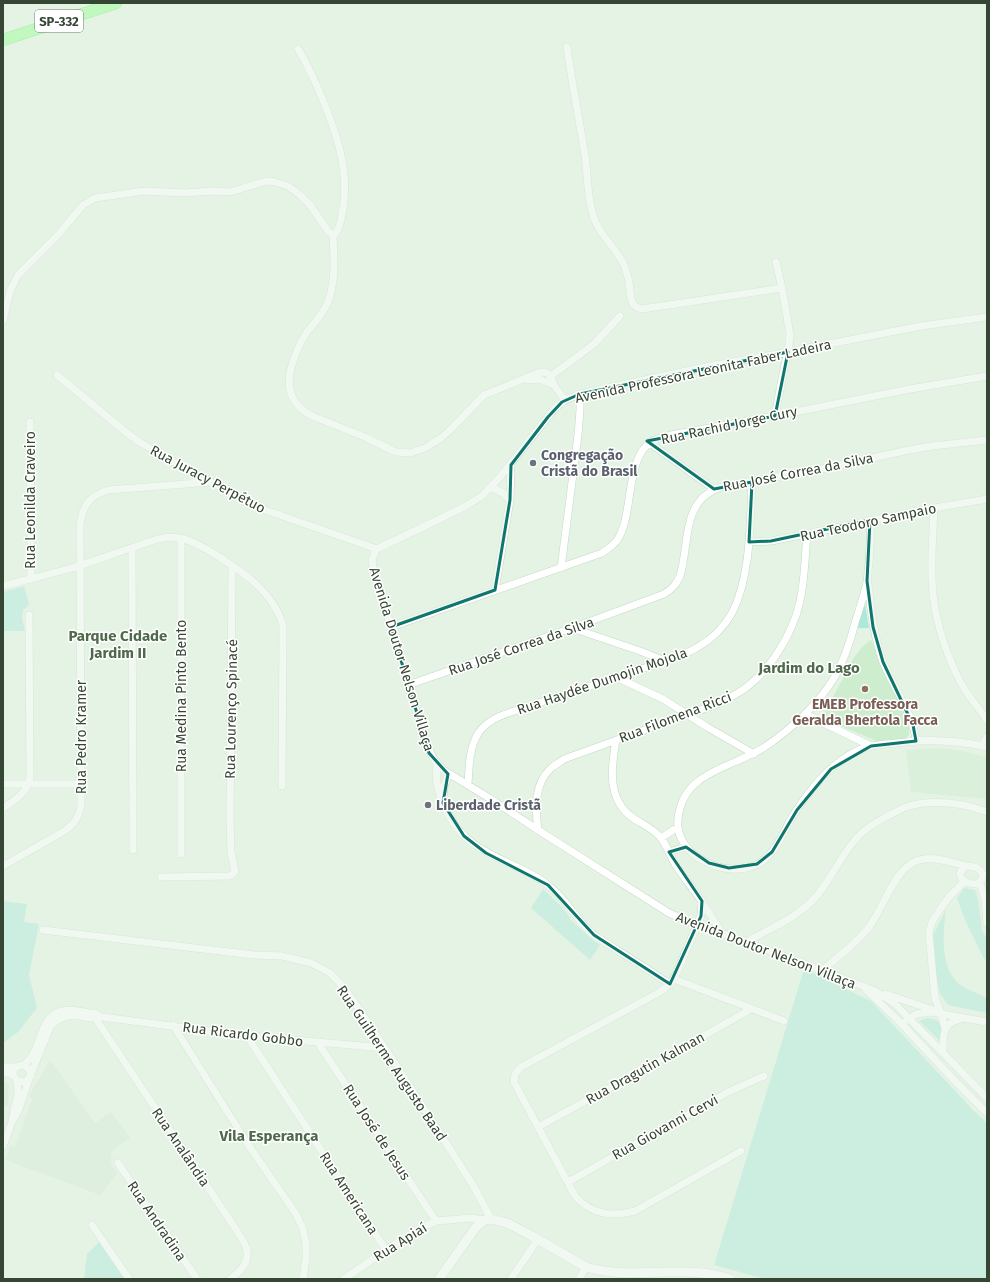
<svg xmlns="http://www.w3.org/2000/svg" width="990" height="1282" font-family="'Fira Sans',sans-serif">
<rect width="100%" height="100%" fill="#e5f3e5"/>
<!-- residential -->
<path fill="#d7ebd7" d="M50,1060L95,1123L111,1112L130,1138L113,1150L111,1154V1164L118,1173L100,1195L5,1160L10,1146L15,1147L32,1099L29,1096Z
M3,1081L7,1083L9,1086L8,1105L4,1106L3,1110Z"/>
<!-- education -->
<path fill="#ceedcf" d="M871,640L909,725V735L904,740L879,742L822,718L853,659L862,647Z
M937,748L958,750L987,757V799L911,792L906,750Z"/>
<!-- green -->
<path fill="#ace9da" d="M24,586L29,605L23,610L22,619L25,631H3V592Z
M865,604L869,628H857Z
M964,888L975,890L978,899L982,930L987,939V960L984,959L965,920L957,898Z
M543,889L562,907L573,922L594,941L600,945L590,960L531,908Z
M3,901L27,904L24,922L39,924L29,975L37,1008L18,1032L3,1043Z
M946,910C943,933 940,964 957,982C963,988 979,994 987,998V1013L948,1005L940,994L935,972L931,939Z
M804,969L871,1001L974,1111L987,1123V1279H765L714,1265Z
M927,1018C935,1019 939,1020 943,1028L940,1041L919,1021Z
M100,1241L126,1279H84L87,1254Z"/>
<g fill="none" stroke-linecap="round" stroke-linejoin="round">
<defs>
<path id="minor" d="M567,47C572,83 579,119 585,155C588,176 587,199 594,218C600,237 618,249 625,267C626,272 628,277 629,282C631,292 628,307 642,309L782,288
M298,49C307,63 313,78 320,93C336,131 351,173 342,214C341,221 339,229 335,234L333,235
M333,235C334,257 336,280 328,302C323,314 315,322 307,332C302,339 298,348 295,356C285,381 286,402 312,416L365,437L396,452L410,453L425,448L441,438L450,430L484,395L538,373L544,372L549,374L554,385L565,400
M987,317L921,326L788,352L705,367L580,394L565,400L555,408L500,477L482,496L464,507L377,549L372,559L373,567L425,741L434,760L445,771L489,798L549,837L669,913L697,925L722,933L873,990L894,1003L987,1098
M3,321L10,291L18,275L57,236L83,205L95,198L145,191L185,193L212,191L230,192L263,182L271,181L288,186L299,194L310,205L328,231L333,235
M57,375L128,434L141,443L191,472L265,510L377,549
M551,376L594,344L620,316
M528,380L539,379L554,385
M775,416L783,374L788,352L790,335L782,288L776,262
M30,422L31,578
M650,443L714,489
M491,487L503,493L510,500
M934,508C933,536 930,566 933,594C936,625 949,663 965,690C972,700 980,710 987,720
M870,520C871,535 870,549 869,563C868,569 868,576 867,582C864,596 859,610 855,623C850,642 844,661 834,678C818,705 789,731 763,748C730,769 683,771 678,819C674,857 728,880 758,864C778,853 784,828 796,811C814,784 838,754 871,746C882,744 895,743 906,742C933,739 960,741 987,747
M181,539V854
M749,542L771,541L934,508L987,499
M132,548L133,850
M561,568L578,435L580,410V394
M868,584C871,611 874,637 883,662C893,687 914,715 916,741
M3,586C29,579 56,573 82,565C98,559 114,554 131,548C147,543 162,535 180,538C199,542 226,561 241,572C259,584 278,605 283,626L282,786
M495,590L510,500L511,465
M391,627L602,553C608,549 614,545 618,539C634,513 625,459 651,442C657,438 664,437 671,435L775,416L910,389L987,376
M572,628L640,651L665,661
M618,678L663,699L707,727L754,754
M408,685L572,628L664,594C672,589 676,585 680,576C691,538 680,495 729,485L822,469L904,451L932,446L987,440
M805,714L871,746
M616,740C611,768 607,800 633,818C642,824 654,829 661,838C667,846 671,858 677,867C685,879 694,890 702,902C709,912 715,923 722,933
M982,746L987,737
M437,765C435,782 438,792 445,808C460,843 489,854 521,869C531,874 541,879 549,886C565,898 575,917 589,931C597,938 608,944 617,950C635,961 653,973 670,984
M3,784H82
M468,785C469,768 469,747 479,732C491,716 512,712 530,706C572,691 614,679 656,664C670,659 686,655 698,647C712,639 724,627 732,613C751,576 750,523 752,482
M443,799L444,786L449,774
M3,808C15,800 27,793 30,778L29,615
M538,830C535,808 534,784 551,768C555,765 560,762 564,759L717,704C724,700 731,697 738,693C768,675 793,634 800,601C805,579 805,556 807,534
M661,838L678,827
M669,852L686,847
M3,866L66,830C75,823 79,817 81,805L80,525C83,505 89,496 108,490L211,482
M966,866C974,866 979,867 983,874L982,879L977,884C966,885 952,876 966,866Z
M161,877L230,876L235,872L231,852L230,820L232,566
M980,882L985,901L987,923
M702,901L701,916L677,972C673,982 667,988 658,993L521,1067L515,1074L514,1082L575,1196C592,1215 611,1217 635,1211L741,1151
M43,930L254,955L282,956L311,963L330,973L338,981L348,993L385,1048L473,1185L491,1219
M746,942C767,930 796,918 813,900C830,882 839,858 855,840C863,830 873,824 884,818C892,814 900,809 909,806C933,799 964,803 987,812
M822,971C837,957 856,944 869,927C884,908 896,861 924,859C938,857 953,863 966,866
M674,979L784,1021
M866,990L898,1020L955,1081L987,1113
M886,994L933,1010
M95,1013L96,1019L237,1231C240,1236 244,1242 246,1247C251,1261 240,1272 230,1279
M906,1021L916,1014L931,1012L987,1022
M173,1025L247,1143L296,1214L303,1229L306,1244V1258L303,1279
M945,1029L941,1013L935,998L929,933L932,922L943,905L950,896L964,882
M247,1036L386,1250
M318,1043L436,1221
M943,1053C943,1037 942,1022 961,1019
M24,1065L29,1069L31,1076L26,1081L20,1082C9,1076 12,1065 24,1065C27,1062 30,1059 32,1056C41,1042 42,1015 62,1011C67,1010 73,1010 78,1011C86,1012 94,1013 102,1017L247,1036L385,1048
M3,1067H17
M3,1072L13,1075
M31,1074L50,1027C59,1016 71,1014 84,1017C90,1018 94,1019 100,1017
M13,1120L18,1112L29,1079
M538,1127L670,1055L751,1009
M3,1146L12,1122L14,1110L17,1099L18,1092L17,1080
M118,1163L197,1279
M568,1182L728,1092L764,1076
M92,1225L129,1279
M344,1279L386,1250L419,1229L436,1221L471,1218L485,1220
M511,1279L538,1239
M579,1279L586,1267"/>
<path id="tertiary" d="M439,1279L476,1227L485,1220L491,1219L507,1223L532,1236L586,1267C631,1281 683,1263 730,1279"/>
<path id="primary" d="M3,40L116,3"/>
</defs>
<!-- minor casing -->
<use href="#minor" stroke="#c2dac1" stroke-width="8"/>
<!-- tertiary casing -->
<use href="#tertiary" stroke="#c2dac1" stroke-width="10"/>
<!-- primary casing -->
<use href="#primary" stroke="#5fe85e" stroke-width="12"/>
<!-- minor -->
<use href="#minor" stroke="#fff" stroke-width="7"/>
<!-- tertiary -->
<use href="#tertiary" stroke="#fff" stroke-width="9"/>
<!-- primary -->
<use href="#primary" stroke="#92ff93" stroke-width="11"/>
</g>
<!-- marked area -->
<path d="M0 0H990V1282H0ZM788,352L775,416L647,441L714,489L752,482L749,542L771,541L870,520L867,581L873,627L883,662L913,725L916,741L871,746L831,769L797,810L772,852L757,864L729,868L709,863L686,847L669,852L702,901L701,916L670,984L594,935L548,885L486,853L464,836L443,803L448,774L429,753L391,627L495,590L510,500L511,465L548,417L562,402L580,394Z" fill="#e5f3e5" fill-opacity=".55" fill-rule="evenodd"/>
<path fill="none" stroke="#0f766e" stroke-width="3" stroke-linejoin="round" d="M788,352L775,416L647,441L714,489L752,482L749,542L771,541L870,520L867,581L873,627L883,662L913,725L916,741L871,746L831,769L797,810L772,852L757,864L729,868L709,863L686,847L669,852L702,901L701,916L670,984L594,935L548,885L486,853L464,836L443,803L448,774L429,753L391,627L495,590L510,500L511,465L548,417L562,402L580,394Z"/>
<!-- markers -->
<g fill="#6b7280" stroke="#fff" stroke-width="1.5">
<circle cx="533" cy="463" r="4"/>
<circle cx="428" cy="805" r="4"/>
</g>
<circle fill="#8d6e63" stroke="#fff" stroke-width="1.5" cx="865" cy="689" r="4"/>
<g text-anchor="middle" stroke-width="3" stroke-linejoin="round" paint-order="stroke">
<!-- shield labels -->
<rect fill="#fff" stroke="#727e71" stroke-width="1" x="35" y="10" width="48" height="22" rx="3"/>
<g font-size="13" font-weight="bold" fill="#364634">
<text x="59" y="26">SP-332</text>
</g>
<!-- street labels -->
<g font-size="14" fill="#364634" stroke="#fff">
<text transform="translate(703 371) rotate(-12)" y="5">Avenida Professora Leonita Faber Ladeira</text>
<text transform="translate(729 425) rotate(-12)" y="5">Rua Rachid Jorge Cury</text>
<text transform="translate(798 472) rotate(-11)" y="5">Rua José Correa da Silva</text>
<text transform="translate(208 479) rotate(28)" y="5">Rua Juracy Perpétuo</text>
<text transform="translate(30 500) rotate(-90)" y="5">Rua Leonilda Craveiro</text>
<text transform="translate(868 522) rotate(-12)" y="5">Rua Teodoro Sampaio</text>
<text transform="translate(521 646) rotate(-19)" y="5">Rua José Correa da Silva</text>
<text transform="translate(402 659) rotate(73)" y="5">Avenida Doutor Nelson Villaça</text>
<text transform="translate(602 681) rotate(-19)" y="5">Rua Haydée Dumojin Mojola</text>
<text transform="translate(181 696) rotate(-90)" y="5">Rua Medina Pinto Bento</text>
<text transform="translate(231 709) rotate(-89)" y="5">Rua Lourenço Spinacé</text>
<text transform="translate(675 717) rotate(-21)" y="5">Rua Filomena Ricci</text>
<text transform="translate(81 737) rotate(-90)" y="5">Rua Pedro Kramer</text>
<text transform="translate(766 950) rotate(21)" y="5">Avenida Doutor Nelson Villaça</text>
<text transform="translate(243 1034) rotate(7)" y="5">Rua Ricardo Gobbo</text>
<text transform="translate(392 1063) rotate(56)" y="5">Rua Guilherme Augusto Baad</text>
<text transform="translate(645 1068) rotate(-29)" y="5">Rua Dragutin Kalman</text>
<text transform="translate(665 1127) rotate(-29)" y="5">Rua Giovanni Cervi</text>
<text transform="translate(377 1132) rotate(57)" y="5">Rua José de Jesus</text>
<text transform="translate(181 1147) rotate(56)" y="5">Rua Analândia</text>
<text transform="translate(349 1193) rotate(57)" y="5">Rua Americana</text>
<text transform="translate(157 1221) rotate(56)" y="5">Rua Andradina</text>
<text transform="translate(400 1242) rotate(-32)" y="5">Rua Apiaí</text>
</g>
<!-- worship labels -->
<g font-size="14" font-weight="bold" fill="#5b616d" stroke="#fff" text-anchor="start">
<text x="541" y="460">Congregação<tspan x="541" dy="16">Cristã do Brasil</tspan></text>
<text x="436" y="810">Liberdade Cristã</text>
</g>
<!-- education labels -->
<g font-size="14" font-weight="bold" fill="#785e54" stroke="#fff">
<text x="865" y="709">EMEB Professora<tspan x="865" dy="16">Geralda Bhertola Facca</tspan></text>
</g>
<!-- neighbourhood labels -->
<g font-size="15" font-weight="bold" fill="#4e694b" stroke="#fff">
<text x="118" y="641">Parque Cidade<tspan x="118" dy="17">Jardim II</tspan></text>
<text x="809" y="673">Jardim do Lago</text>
<text x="269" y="1141">Vila Esperança</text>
</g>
</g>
<!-- border -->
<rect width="990" height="1282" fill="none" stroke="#364634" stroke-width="8"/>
</svg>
